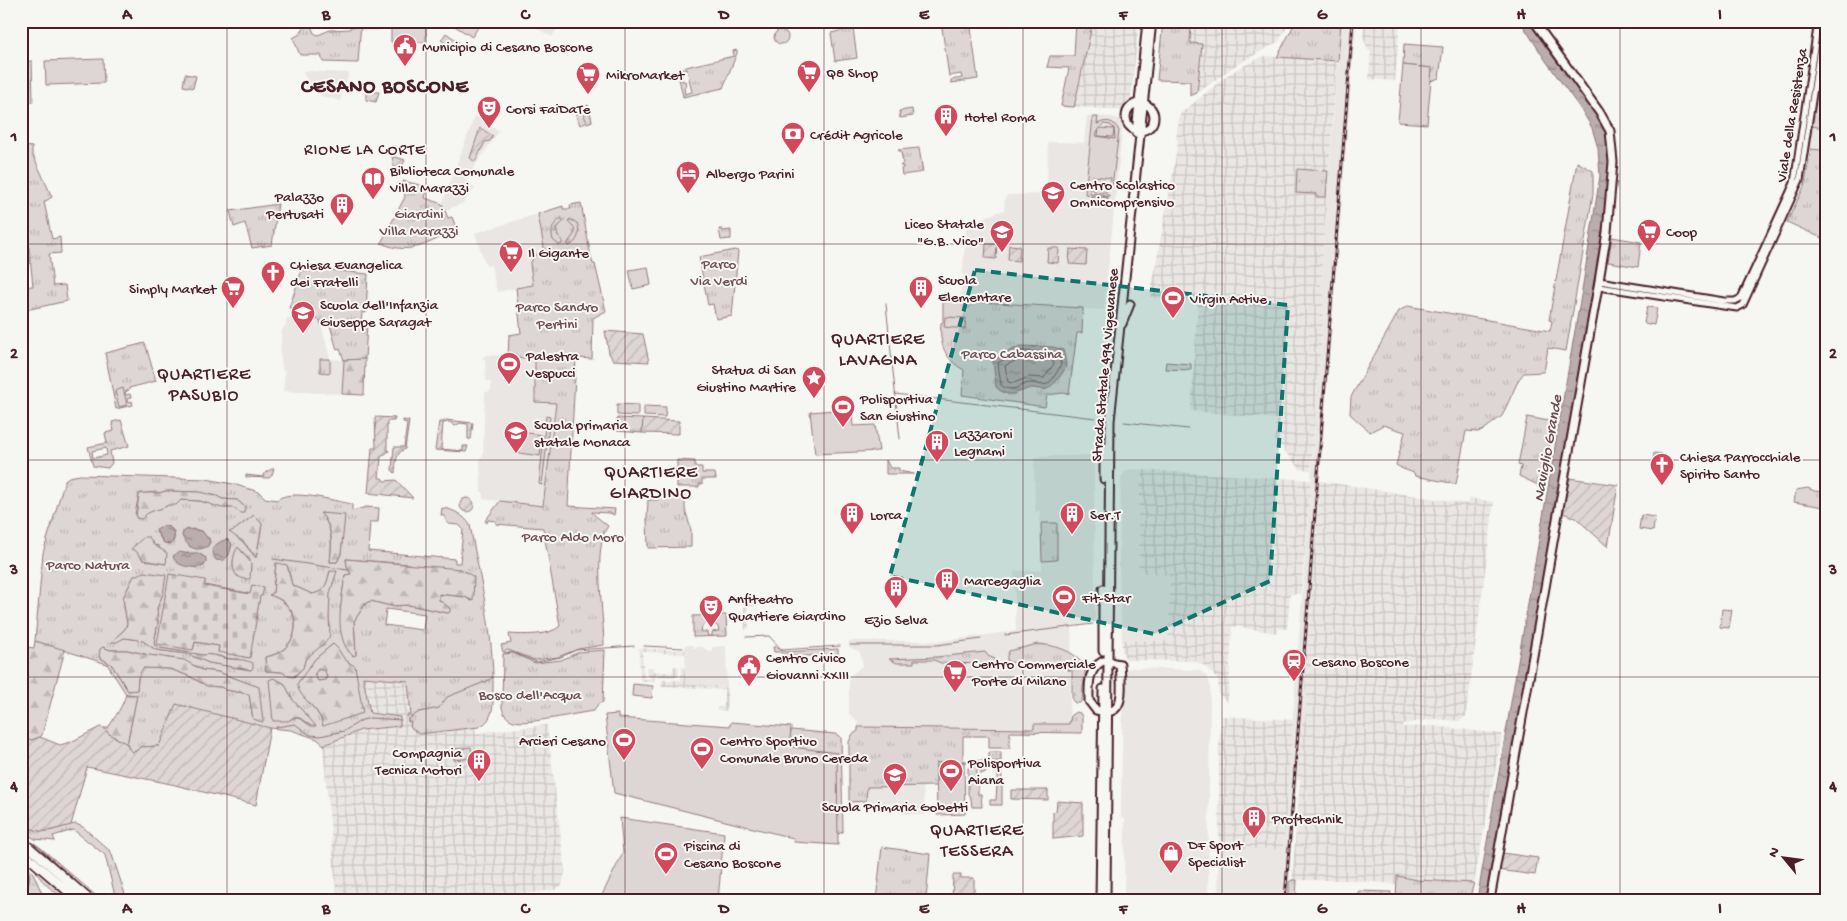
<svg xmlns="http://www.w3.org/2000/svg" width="1847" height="921" font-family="'Gochi Hand',sans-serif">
<defs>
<pattern id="industrial-grid" width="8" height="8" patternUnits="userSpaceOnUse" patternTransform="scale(1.25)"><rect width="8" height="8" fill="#e9e6e3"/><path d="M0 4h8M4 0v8" fill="none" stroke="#c9c5c3"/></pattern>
<pattern id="grass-tufts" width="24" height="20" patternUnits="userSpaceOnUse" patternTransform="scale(1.25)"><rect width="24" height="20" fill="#ddd6d5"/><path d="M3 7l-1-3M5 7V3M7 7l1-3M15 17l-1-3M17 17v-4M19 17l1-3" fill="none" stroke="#bfb7b7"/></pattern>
<pattern id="forest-firs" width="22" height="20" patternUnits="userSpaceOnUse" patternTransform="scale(1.25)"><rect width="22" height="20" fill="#ddd6d5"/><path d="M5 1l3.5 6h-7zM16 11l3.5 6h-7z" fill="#bfb7b7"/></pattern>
<pattern id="cemetery-stones" width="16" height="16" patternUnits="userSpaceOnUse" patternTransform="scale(1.25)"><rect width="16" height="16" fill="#ddd6d5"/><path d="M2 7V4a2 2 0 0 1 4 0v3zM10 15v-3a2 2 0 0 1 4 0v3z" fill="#bfb7b7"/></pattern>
<pattern id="garden-furrows" width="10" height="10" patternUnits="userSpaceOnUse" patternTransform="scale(1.25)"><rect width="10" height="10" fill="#ddd6d5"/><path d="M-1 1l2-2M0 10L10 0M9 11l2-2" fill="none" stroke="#bfb7b7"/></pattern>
<pattern id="water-ripples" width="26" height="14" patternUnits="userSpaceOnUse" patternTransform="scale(1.25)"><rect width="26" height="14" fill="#bbadae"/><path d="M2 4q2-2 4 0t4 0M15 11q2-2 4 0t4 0" fill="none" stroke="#9a8c8e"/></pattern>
</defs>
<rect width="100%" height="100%" fill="#f6f6f2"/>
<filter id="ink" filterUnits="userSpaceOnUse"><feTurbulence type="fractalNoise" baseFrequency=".02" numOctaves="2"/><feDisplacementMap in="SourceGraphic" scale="10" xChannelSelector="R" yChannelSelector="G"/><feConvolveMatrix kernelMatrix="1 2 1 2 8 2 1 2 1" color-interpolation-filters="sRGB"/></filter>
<g filter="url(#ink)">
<!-- built -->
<path fill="#e9e6e3" d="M361,21H379V31H360Z
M524,21H561L552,37Z
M1341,21H1356L1310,602L1306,666L1307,694L1305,721H1302L1291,849L1289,900H1218L1219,848H1283L1323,321L1324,288L1321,287L1323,247Z
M306,71L349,73L340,101L322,96L312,90L303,72Z
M475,116L499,131L465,180L475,188L463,203L446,210L442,204Z
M1087,116L1111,117L1123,120L1104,310L960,301L967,221L970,218L979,219L1004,210L1005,198L1008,195L1047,194L1048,142L1084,143Z
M1811,126L1825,128L1821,150L1808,148Z
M538,214L545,253L530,264L533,285L497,292L491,265L486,266L475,233Z
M287,318L320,320L330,359L344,360L342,394L283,391L285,372L283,371L280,354L282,330L286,325Z
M486,355L524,357L530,356L535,358V402H556L543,506L483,499V492H481L480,458L483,456L485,392H489L491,389V383L489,381H486L485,359L482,358Z
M1094,455L1095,623L1072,625L1069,724H1034V729L858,727V721L849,714V677L863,665L860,652L849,647V641H941L1016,631L1014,571L1042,570L1040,511L1035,512L1034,457Z
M1132,469L1142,470L1138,516V526L1140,527L1138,573L1170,575L1168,641L1122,640L1119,564L1121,479L1125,471Z
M685,645H693L694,648L702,647L708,651H711L713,647L726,646L727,687L686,684Z
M1130,668L1199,670L1206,675L1210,684L1208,900H1124L1125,818L1121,817L1123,674L1125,670Z
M923,786L925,815L901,813V807H866V787Z
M837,894L877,899L876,900H835Z"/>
<!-- industrial -->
<path fill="url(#industrial-grid)" d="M1093,21H1139L1130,107L1121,110L1074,107Z
M1191,21H1291L1278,42L1236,65L1197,93L1202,44L1189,43Z
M1364,21H1400L1395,81L1369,79L1371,52L1369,51L1363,38Z
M1264,56L1337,61L1323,247L1321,287L1324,288L1323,321L1311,470L1300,469L1275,440L1277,419L1191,411L1198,301L1150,297L1175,161L1178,139L1176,138L1180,114L1229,74L1243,66Z
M1142,470L1311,480L1301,594H1290L1287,629L1277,628V633L1232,626L1228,703L1219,694L1218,680L1205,666L1194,661L1127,660L1122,652V640L1168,641L1170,575L1138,573L1140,528L1138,526V516Z
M1320,481L1468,504L1470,498L1494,502L1466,716L1460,721L1434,719L1404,724L1402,727L1433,726L1502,734L1474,883L1417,880L1397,876L1396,884L1349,880H1292L1300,780L1297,779L1302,721H1305L1307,694V691L1305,690L1310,602Z
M748,602H764V605L748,606L749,628L745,630L744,606L748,605Z
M639,648L656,649V652H642L644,679H650V676L647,675L646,667H653V671L672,673L674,666L679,667L678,677L655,676L654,682H640Z
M657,649L685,650V654L657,653Z
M682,667L685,668L686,684L698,685V688L661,686L662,680H681Z
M362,677L408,681L412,715L410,727L416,732L422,734L475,727L476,733L547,725L565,872L562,886L554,890L477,900H337L323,748L324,745L360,730L385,727H399L400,717L370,713Z
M699,685L727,687V711L717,710V707H724V691L726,690L699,688Z
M1222,716L1293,720L1283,849L1219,848V745Z"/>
<!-- grass -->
<path fill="url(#grass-tufts)" stroke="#947a80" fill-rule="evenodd" d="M309,21L314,33L318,35L330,30L350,29L351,21H353L352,27H358L359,21H361L358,63L323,62L321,55H300L293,38L300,34Z
M941,21H970L978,79L951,83V80L962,78L961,74L949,76Z
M1076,21H1093L1074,107L1061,106L1069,68L1047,67L1050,56H1074Z
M1163,21H1191L1190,43L1202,44L1197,93L1190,96V81L1157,80Z
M1296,21H1341L1338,61L1277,57Z
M853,28L857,58L835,61L831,33Z
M774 37a7 7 0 1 1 14 0a7 7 0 1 1-14 0Z
M1825,38H1826V240L1787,222L1804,187L1811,149L1821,150L1825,128L1811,126Z
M1404,44L1443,47L1439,78L1431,81L1432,68L1403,65Z
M737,50V53L723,88L683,97L677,69L734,56L733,51ZM687,69L692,92L685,94L684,87L686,86L685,81H682L681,74H683V70Z
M21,102H24L23,146L32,147V153L52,197L44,202L52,239L60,237L61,253L49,254L53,286L65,285L67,301L21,311V287L33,286L29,247H21Z
M588,105L592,121L580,125L576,115Z
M919,148L923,172L902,175L901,169L903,168V166H900L903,163L901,152L898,150Z
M1577,162L1593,171V194L1566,351L1548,348L1544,372L1524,373L1519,379L1502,416L1482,431L1477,432L1466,431L1456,484L1415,476L1414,473L1403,469L1396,465L1405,432L1383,425L1370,432L1350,414L1351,397L1399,311L1408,306L1550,331L1552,321L1549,320Z
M1297,169L1328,171L1326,197H1316V194L1296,193Z
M403,181L428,187L425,198L442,204L448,218L452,217L457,231C428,241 413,257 381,243L405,197Z
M581,203L591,257L593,264H595L606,311L593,318L592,359L576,358L568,506L615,509L614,515L610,513L592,512V513L608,526C592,546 604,618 604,645L578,649L558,657L535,660L508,650L503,652L501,645L511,643L509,634C523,635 550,636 560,626L543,528L496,524V521L488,520L487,523L485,521L500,501L543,506L556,403L535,402V358L529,356L524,358L508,357L509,335L521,333L516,288L533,285L530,264L535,255L545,253L538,214L563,206V209H571L570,205Z
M278,204L272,245L252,248L245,223L234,227L230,211Z
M719,229H722L723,231L731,230V239L721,240Z
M1612,237L1641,242L1638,267L1608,262Z
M735,250L738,251L732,316L716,319L713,304L708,305L699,257Z
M320,269L368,274L366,313L362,312L361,323L367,324L365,359L344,360L340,349L337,350L330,325H321L320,320L314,319V309L289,308L302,270L319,272Z
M943,300L1083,308L1082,333H1077L1069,394L1063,393L1047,395L1045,407L962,395L964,370C945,360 939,344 941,323L943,322Z
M145,343L156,381L129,388V390L125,392L126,395L130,394L131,397L127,399L128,402L132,401L133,405L116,409L105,353Z
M320,359H330V373L320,372Z
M1166,362L1191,364V370L1165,369Z
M1527,417L1554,422L1542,487L1519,476L1521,466L1518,465Z
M617,418L643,419L642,433L617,431Z
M121,420L129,446L110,451L112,463L108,468L93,466L88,447L107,443L105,433L114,431L112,422ZM106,448L107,455L93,458L92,451Z
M677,460L695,461V467H702V473H715L716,479H702V484H699V487H677Z
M886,460L890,468H899V471L914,474H886Z
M274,468L272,475L269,478L246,477V475L263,477L266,472Z
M80,475L206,479L233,484L259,492L265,498L277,500C290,488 334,501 352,504V511L366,507L379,508L378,522H370L368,551L455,559V563H460L463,529L459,525L448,524L444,516L441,515L442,508C453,509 464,515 470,525C480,581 494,631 493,690C493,698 494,709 490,716C488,722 484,724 479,727L419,734L410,727L411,722H408L407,715H411L408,681L363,677L370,713L400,717V726L361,730L324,745L317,739L291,730L270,728L159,746L140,747L136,751L132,752L129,750L127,744L137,695L126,694L107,664L35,641L43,553L65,480L69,477ZM166,491L199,492L217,496L222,499L237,500L245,507L226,508L200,501L181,500L168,505L165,507L151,511L148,513L135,514L139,494L156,492L160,493ZM321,513L336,515L344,519L341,554L337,562H330C332,543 333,529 321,513ZM254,515L262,524L257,554L255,557L243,542L239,540L236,529ZM163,526C173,526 177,533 173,542L164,543L156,532ZM192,529L202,531L204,536L209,538L210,543L190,547L188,544ZM151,541L154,545L159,546L165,564C149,561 139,563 135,544ZM238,547L250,560L251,571L238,577C230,568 233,556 238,547ZM187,553H198L206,558L197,568L181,564ZM346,559L409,564L472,601L465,597L438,594L439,600L448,613L408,605L391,606L371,601L366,603L354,621L356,655L349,652C337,626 341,603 345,575L351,574L347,566ZM276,563L288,567L292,585L312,594C326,592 327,582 330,571L335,578C328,591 327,611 330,625L316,649L305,660L303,668L294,677L289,676L282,672L266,671L265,657C303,650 305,607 270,595L273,593ZM134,576L163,594L157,608L158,623L154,642L155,645L160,648L203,655C214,653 226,660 238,659L251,670L209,663L187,654L156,650L143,641L133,639L124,638L111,642L125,629L127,623L123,598ZM205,580L204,585L248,593V611L252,585L260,595L253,637L218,652L219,646L195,642L193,650ZM386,609L425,614L423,630L384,625ZM333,644L341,656L352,665L323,726C319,705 297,700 299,681L307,672L315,659ZM103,647L110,650H127L196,666L202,670L218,672L258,687L253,719L249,694L226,690L221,687L207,686L189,676L170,669L142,668L138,678L137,690L128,691L112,665L99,657ZM284,683L293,700L315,726C305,726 301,714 290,719Z
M1808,488L1814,491L1826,492L1824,507L1794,502L1796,490Z
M685,496V509L691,530V547L648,548L647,519L648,500H658V497Z
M1641,515L1655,517L1653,531L1639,529Z
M1041,523H1057V560L1042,561Z
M726,615L727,636L693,637V616ZM713,622L718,627L719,631L712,632V636H708L707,632H701L702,627L705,623Z
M1038,644C1055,645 1081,652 1085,671C1086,677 1084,682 1083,687C1082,693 1084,698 1080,703H1075L1072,700V671L1068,670L1066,665H1021L1007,661V656L1009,651Z
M773,647H776L784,652L838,649V655L805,656L804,657L797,658V655H783L780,652H774Z
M605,650L603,702L598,704L594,711C576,713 528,725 514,721C507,719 503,714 502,707L503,654L513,653L535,663L561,660L579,652Z
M985,652L988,656L995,659L994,664L941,663L934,660H914V663H897L889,659L936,657Z
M315 675a6 6 0 1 1 12 0a6 6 0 1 1-12 0Z
M1076,712L1080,713L1082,717V733L1010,732V748H989V736H963V761L989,760V752H1001V761L936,763V786L867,787L866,801L850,802L849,800V742L852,735L858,731V727L1034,729V724H1069L1071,715Z
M791,730L835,734L841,737L843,832L838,834L792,747V741L790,740Z
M1001,765L1002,780H998V773L990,770L981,774V770H977L976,780L978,783V794H981L982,807H972L971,799L968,794V768L971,766Z
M997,784H1002V805H990V800H996Z
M76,824L83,827L111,852L127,900H116L105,855L75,831L73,830L53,836L55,841L35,839L21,830V827L25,825C47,838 53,827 76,824Z
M34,843L41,848L101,900H97Z
M882,847L930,854L926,900H876Z
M27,866L33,873L45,900H25L30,876Z
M37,871L65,896L69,900C56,894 43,884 36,872Z
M1397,876L1417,880L1474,883L1469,900H1396Z
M1292,880H1297L1296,900H1289V882Z"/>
<!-- forest -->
<path fill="url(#forest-firs)" stroke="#947a80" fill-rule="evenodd" d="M562,218L563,222L556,228L558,236L562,239V244L559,245L553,240C550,230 553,223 562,218Z
M570,219L577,223C581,232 578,242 569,246L567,244L575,233L574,227L568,221Z
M365,359L364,395L342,394L344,360Z
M166,491L199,492L217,496L222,499L237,500L245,507L244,513H241L233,508H222L200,501L181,500L176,505H168C160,511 148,509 142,519L136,518L139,494C148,492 158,494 166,491Z
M320,513L345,515L341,554L337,562H330C332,544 334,527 320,513Z
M254,515L262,524L256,558L244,542L229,532L236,529Z
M144,537H149L154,545L167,553L166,564L143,560L136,551L131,549Z
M238,547L251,563L250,579C246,579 241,579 238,576C230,571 233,553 238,547Z
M346,559L461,569L474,577L473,601L465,597L439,594V600L450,608V612L448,613L409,605L391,606L371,601L366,603L354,621L356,655L353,656C332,637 342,600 345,575L351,574L347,566Z
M276,563L287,565L292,585L312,594C326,592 327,582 330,571H337L330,593L329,618L330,634L329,638L324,644L311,654L305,660L303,668L293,677L289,676L282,672L266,671L265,657C303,652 306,604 269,595L273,593Z
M144,572L166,575L163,594L157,608L158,623L154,642L155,645L160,648L203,655C212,653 221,658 230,659C239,660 243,659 253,663V668L251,670L209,663L187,654L156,650L143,641L133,639L124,638L117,642H111L125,629L127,624L123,598L134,576Z
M35,641L65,650L42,735L40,737L32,740L21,738V646L34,648Z
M333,644C342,650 340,660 355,666L363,713L323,726C320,706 300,701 297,684L315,659ZM318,669L325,671L327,677L325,680L318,681L314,675Z
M103,647L110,650H127L149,655L184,660L202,670L218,672L259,687L263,722L253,719L249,694L226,690L221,687L207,686L189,676L170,669L143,668L138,678L137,690L128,691L112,665L99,657L100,649Z
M273,678L284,683L293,700L316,726H311L300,718L294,717L288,721H273L269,680Z
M126,694L137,695L127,744L109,734L104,728H108C115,717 123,706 126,694Z"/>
<!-- cemetery -->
<path fill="url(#cemetery-stones)" stroke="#947a80" d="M32,61L33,102H21V62Z
M169,574L205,580V586L250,594L252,585L264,587L262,596H260L250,658L218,652L219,646L195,642L193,650L157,644Z"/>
<!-- garden -->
<path fill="url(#garden-furrows)" stroke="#947a80" d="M185,74L196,76L193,88L183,86Z
M366,92H379L376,102L366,100Z
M588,105L592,121L587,123L582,110Z
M912,109L913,116L900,118L899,111Z
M480,128L493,136L490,141L485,142L475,162L470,158Z
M392,156L405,160L401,169L395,171Z
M986,244H997L996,259L985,258Z
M1009,245L1020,246L1019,261L1008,260Z
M1048,248H1059L1058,263L1047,262Z
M1070,249L1087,250L1086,265L1069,264Z
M605,331L643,334L649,362L613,360L609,353Z
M375,417L395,418L394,421H387V450L389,451L381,457L379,478H382L384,481L396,480L413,498L368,493L372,448H376Z
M643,419L679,421V434L642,433Z
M403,420L409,421L405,449C395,453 396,463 395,473L392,470L394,447H404L407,423L403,422Z
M446,420L473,423L471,439H468V424L460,423L455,426L450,422L443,423L441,449L463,451V446H468L466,452L435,450L439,422H443Z
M1569,478L1618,485L1608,547L1576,518L1563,513Z
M460 505a7 7 0 1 1 14 0a7 7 0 1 1-14 0Z
M176,704L270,728L256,805L171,784L87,767L71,825C51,830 39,837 21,822V738L32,740L40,737L60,745L71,742L100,727L104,728L109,734L127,744L129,749L132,752L136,751L140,747L159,746Z
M471,747L473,758L454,760L453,749Z
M1011,790H1048V800L1011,799Z
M1057,801L1083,803V836L1053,839V812L1056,811Z
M1502,853L1538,858L1535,875L1498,870Z
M21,862C34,872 28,886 25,900H21Z
M953,875H961V878H974V900H952Z
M1359,891L1391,892L1390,900H1355L1356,895Z"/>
<!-- pitch -->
<path fill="#ddd6d5" stroke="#947a80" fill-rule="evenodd" d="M447,21H482L472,37Z
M426,23V42H391V24Z
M446,33L459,42L454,50L441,40Z
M103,59L104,83L46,85L45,61Z
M1403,65L1432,68L1427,124L1398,122Z
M1093,117H1098L1097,124C1107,119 1115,121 1119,131L1112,187C1106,195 1097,193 1090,188V193L1109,195V197L1085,194ZM1104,124L1110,125L1114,128L1115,139L1096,136L1098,129ZM1092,176L1111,178L1109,185L1105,189L1097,188L1092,184Z
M1099,128L1114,129L1113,137L1098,136Z
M1091,196L1108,198L1107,208L1090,206Z
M648,267L651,285L633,289L629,270Z
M1647,307L1657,308L1654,325L1644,323Z
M945,317L966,318L965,329L944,327Z
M123,388L127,405L119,407L115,391Z
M851,403L853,426L875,425L879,451L815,454L810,412L835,410V404Z
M617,404L638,405V416L617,415Z
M644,406L666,407L665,417L644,416Z
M546,416L550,417L542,485L539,484Z
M521,432L542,435L540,456L519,453Z
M1654,453L1662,454L1660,469L1652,468Z
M1722,609L1732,610L1729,628L1720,627Z
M633,684L653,686L652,698L632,696Z
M618,714V718L730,726L731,722L791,727L790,740L792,741V747L837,753L838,845L794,842L793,838L614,793L605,715Z
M964,762L965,814L937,815L936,763Z
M620,818L724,833L718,900H618L601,897L623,853Z"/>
<!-- water -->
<path fill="url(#water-ripples)" stroke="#8e747a" d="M1520,21H1530C1548,58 1583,88 1602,125C1619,157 1599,249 1593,287L1486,900H1477L1583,284L1600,176L1598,148L1592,128L1584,114L1546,61Z
M1021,346L1053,347L1063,350C1064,354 1066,361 1066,365C1066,371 1052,387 1047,389C1041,391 1033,386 1027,389C1016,393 1008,399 996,387L993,361L1002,354Z
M163,526C173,526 178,535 171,544L164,543L156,530Z
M188,529L202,531L210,541L208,546C195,553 188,547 182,536L183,532Z
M227,539L232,544L229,555L223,561L216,560L212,550C215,544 221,541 227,539Z
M179,552L190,554L198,553L206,558V562L204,566C195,569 175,567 173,556Z"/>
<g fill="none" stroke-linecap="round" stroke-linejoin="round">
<!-- shore -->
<path stroke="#77585f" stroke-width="1" d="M1022,351L1048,352L1059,354L1061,365C1058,370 1052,382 1047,384C1042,386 1036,383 1031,383C1019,383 1015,395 1001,385L998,363Z
M1024,357L1051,358L1054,364L1044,378L1029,377L1014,383L1008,382L1005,366Z"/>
<!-- stream -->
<path stroke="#8e747a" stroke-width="1" d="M886,304L900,439
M895,394L1095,418
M1124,422L1188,429
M273,559L348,570
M1005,635L1093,624
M746,637L769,636L782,650L840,646
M850,645H937L981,639
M644,646L683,648
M504,653L511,652L537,662L561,657L576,650L634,646
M410,718L419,712L439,708L447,697L487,681L493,677
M276,727L295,724L310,735L320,736L344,731L362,720L371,718L401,720"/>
<defs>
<path id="minor" d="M1599,281L1724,301H1735L1741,298L1794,183L1818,21
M1599,287L1723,306L1737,308L1743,305L1800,180L1824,21"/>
<path id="major" d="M1126 117a14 14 0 1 1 28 0a14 14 0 1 1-28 0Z
M1136,133L1147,21
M1122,324L1130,304
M1104,479V447
M1103,651V589
M1103,661L1120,664C1121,683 1128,721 1096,710L1089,701C1089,685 1087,670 1103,661Z
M1100,900L1103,689
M1106,900L1110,421L1152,21
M1490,900L1599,281L1607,232L1613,162L1610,131L1600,113L1534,21"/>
<path id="highway" d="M21,840L90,900
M21,851L78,900"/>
</defs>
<!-- minor casing -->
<use href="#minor" stroke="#4a1f2b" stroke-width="9"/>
<!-- major casing -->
<use href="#major" stroke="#4a1f2b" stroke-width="11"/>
<!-- highway casing -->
<use href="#highway" stroke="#4a1f2b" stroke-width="11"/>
<!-- minor -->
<use href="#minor" stroke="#f6f6f2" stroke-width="5"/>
<!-- major -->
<use href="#major" stroke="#f6f6f2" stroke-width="7"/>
<!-- highway -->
<use href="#highway" stroke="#f6f6f2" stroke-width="8"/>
<defs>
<path id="rail" d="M1285,900L1353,21"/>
</defs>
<!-- rail casing -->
<use href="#rail" stroke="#4a1f2b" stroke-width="3"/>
<!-- rail -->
<use href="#rail" stroke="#f6f6f2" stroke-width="1" stroke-dasharray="4" stroke-linecap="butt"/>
</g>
</g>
<!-- marked area -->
<path fill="#0f766e" fill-opacity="0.2" stroke="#0f766e" stroke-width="4" stroke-dasharray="10 6" stroke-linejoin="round" d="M975,270L1288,305L1270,581L1154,634L890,576Z"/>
<!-- grid -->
<path fill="none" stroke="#4a1f2b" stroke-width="1" stroke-opacity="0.55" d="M227,21V900M426,21V900M625,21V900M824,21V900M1023,21V900M1222,21V900M1421,21V900M1620,21V900M21,244H1826M21,460H1826M21,677H1826"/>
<!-- icons -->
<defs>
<symbol id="civic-pin" viewBox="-11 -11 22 30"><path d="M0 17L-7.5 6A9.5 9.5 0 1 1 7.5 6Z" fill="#d1495b" stroke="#f6f6f2"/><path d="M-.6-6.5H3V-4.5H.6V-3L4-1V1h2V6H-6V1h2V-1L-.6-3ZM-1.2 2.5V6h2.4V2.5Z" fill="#fff"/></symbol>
<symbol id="supermarket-pin" viewBox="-11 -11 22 30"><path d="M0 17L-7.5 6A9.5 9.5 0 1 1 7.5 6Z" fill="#d1495b" stroke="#f6f6f2"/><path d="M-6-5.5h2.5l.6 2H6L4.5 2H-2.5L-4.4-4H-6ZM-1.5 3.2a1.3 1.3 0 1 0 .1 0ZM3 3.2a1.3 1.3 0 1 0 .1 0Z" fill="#fff"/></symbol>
<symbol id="theatre-pin" viewBox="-11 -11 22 30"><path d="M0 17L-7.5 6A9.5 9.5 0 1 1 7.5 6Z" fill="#d1495b" stroke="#f6f6f2"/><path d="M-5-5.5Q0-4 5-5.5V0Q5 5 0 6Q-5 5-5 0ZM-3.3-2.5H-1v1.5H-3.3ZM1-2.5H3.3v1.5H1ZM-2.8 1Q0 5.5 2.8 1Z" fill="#fff"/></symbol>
<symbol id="building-pin" viewBox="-11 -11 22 30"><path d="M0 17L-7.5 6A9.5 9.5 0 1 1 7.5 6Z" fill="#d1495b" stroke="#f6f6f2"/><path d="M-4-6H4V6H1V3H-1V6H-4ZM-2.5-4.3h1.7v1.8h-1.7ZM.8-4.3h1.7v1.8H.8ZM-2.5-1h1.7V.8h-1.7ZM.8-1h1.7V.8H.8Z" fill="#fff"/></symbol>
<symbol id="bank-pin" viewBox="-11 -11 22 30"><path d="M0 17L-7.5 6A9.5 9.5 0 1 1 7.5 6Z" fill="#d1495b" stroke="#f6f6f2"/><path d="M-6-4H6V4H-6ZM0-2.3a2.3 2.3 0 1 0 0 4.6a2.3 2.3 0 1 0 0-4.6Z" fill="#fff"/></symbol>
<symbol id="hotel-pin" viewBox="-11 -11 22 30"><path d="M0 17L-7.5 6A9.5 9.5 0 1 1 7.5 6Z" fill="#d1495b" stroke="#f6f6f2"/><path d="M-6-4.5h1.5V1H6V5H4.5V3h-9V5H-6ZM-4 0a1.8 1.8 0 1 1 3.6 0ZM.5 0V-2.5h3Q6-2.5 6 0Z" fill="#fff"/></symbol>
<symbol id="library-pin" viewBox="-11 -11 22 30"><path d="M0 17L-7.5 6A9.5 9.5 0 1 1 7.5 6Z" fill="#d1495b" stroke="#f6f6f2"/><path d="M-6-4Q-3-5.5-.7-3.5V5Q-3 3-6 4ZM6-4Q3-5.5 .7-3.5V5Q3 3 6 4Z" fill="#fff"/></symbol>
<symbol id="school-pin" viewBox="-11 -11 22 30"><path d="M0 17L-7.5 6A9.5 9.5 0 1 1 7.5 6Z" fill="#d1495b" stroke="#f6f6f2"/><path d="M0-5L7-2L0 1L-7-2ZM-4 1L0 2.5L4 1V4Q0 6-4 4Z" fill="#fff"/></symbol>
<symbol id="church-pin" viewBox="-11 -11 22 30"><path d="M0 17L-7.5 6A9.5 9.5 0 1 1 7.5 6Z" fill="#d1495b" stroke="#f6f6f2"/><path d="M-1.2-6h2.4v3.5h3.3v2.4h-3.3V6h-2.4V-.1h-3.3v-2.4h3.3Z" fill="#fff"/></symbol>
<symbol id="stadium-pin" viewBox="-11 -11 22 30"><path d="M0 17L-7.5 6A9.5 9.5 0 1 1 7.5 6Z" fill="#d1495b" stroke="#f6f6f2"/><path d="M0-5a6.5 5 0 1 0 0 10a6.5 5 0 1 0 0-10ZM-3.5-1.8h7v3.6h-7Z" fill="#fff"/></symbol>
<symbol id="sight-pin" viewBox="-11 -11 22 30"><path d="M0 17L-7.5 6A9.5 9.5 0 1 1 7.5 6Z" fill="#d1495b" stroke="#f6f6f2"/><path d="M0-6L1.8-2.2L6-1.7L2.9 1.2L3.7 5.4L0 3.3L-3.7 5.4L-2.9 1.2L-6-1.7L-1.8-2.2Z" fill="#fff"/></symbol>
<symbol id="station-pin" viewBox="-11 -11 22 30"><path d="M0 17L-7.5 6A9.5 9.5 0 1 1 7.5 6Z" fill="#d1495b" stroke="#f6f6f2"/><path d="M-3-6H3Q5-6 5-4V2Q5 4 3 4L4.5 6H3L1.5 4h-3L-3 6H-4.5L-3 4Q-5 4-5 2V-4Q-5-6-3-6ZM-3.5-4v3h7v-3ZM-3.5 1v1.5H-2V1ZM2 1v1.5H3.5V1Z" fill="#fff"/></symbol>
<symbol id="shop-pin" viewBox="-11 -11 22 30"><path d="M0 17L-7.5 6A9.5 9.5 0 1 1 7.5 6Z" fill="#d1495b" stroke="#f6f6f2"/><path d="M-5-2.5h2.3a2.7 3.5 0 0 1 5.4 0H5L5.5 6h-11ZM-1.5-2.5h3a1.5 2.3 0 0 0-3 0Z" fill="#fff"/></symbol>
</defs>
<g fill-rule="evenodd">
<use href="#civic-pin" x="391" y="32" width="28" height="38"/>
<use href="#supermarket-pin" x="795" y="58" width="28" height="38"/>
<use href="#supermarket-pin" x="574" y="60" width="28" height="38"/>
<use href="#theatre-pin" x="475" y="94" width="28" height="38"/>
<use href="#building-pin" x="932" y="102" width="28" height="38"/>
<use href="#bank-pin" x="779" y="120" width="28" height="38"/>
<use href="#hotel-pin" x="674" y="159" width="28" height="38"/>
<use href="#library-pin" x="359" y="165" width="28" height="38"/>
<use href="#school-pin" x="1039" y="179" width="28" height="38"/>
<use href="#building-pin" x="328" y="191" width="28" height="38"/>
<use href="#supermarket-pin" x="1635" y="217" width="28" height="38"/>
<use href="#school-pin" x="988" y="218" width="28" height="38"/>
<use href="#supermarket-pin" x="497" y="238" width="28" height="38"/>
<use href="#church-pin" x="259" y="259" width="28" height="38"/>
<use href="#supermarket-pin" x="219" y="274" width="28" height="38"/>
<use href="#building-pin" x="907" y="274" width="28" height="38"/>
<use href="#stadium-pin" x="1159" y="284" width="28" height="38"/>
<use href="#school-pin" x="289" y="299" width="28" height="38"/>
<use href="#stadium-pin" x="495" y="350" width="28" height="38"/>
<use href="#sight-pin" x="800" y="364" width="28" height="38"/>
<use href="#stadium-pin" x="829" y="393" width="28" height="38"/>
<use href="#school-pin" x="502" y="419" width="28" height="38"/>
<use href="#building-pin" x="923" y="428" width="28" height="38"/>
<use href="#church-pin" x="1648" y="451" width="28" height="38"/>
<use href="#building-pin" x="838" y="500" width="28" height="38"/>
<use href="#building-pin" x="1058" y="500" width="28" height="38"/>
<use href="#building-pin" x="933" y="566" width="28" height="38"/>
<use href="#building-pin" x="882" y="574" width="28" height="38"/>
<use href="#stadium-pin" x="1050" y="583" width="28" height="38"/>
<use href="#theatre-pin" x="697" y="593" width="28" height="38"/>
<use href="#station-pin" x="1280" y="647" width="28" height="38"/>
<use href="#civic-pin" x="735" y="652" width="28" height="38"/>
<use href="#supermarket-pin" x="941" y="658" width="28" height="38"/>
<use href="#stadium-pin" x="610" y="726" width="28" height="38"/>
<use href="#stadium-pin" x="688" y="735" width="28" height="38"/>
<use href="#building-pin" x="465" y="747" width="28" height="38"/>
<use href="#stadium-pin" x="937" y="757" width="28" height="38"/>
<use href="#school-pin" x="881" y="761" width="28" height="38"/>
<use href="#building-pin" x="1240" y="804" width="28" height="38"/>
<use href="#shop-pin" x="1157" y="839" width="28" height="38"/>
<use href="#stadium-pin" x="652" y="840" width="28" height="38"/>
</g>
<g text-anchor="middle" stroke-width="4" stroke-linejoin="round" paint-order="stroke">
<!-- poi labels -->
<g font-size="15" fill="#4a1f2b" stroke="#f6f6f2" text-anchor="start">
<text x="422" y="51">Municipio di Cesano Boscone</text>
<text x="826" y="77">Q8 Shop</text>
<text x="606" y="79">MikroMarket</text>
<text x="506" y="113">Corsi FaiDaTe</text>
<text x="964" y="121">Hotel Roma</text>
<text x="810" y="139">Crédit Agricole</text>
<text x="390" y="175">Biblioteca Comunale<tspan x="390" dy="17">Villa Marazzi</tspan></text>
<text x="706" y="178">Albergo Parini</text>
<text x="1070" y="189">Centro Scolastico<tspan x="1070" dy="17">Omnicomprensivo</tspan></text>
<text x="324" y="201" text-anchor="end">Palazzo<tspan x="324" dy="17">Pertusati</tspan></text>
<text x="984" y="228" text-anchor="end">Liceo Statale<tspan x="984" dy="17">"G.B. Vico"</tspan></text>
<text x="1666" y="236">Coop</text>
<text x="528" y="257">Il Gigante</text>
<text x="290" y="269">Chiesa Evangelica<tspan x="290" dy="17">dei Fratelli</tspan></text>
<text x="938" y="284">Scuola<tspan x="938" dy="17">Elementare</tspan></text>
<text x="216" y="293" text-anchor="end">Simply Market</text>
<text x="1190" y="303">Virgin Active</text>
<text x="320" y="309">Scuola dell'Infanzia<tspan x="320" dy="17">Giuseppe Saragat</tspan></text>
<text x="526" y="360">Palestra<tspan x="526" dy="17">Vespucci</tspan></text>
<text x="796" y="374" text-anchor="end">Statua di San<tspan x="796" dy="17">Giustino Martire</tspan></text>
<text x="860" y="403">Polisportiva<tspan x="860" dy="17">San Giustino</tspan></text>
<text x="534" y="429">Scuola primaria<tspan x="534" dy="17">statale Monaca</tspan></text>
<text x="954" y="438">Lazzaroni<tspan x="954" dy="17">Legnami</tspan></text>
<text x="1680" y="461">Chiesa Parrocchiale<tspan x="1680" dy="17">Spirito Santo</tspan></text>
<text x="870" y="519">Lorca</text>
<text x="1090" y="519">Ser.T</text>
<text x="964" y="585">Marcegaglia</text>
<text x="1082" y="602">Fit-Star</text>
<text x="728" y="603">Anfiteatro<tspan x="728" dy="17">Quartiere Giardino</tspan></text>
<text x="896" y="624" text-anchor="middle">Ezio Selva</text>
<text x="766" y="662">Centro Civico<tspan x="766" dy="17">Giovanni XXIII</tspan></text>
<text x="1312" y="666">Cesano Boscone</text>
<text x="972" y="668">Centro Commerciale<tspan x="972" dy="17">Porte di Milano</tspan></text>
<text x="606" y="745" text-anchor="end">Arcieri Cesano</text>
<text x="720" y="745">Centro Sportivo<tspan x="720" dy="17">Comunale Bruno Cereda</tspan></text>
<text x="462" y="757" text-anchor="end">Compagnia<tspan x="462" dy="17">Tecnica Motori</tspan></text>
<text x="968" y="767">Polisportiva<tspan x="968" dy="17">Aiana</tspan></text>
<text x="895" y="811" text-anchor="middle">Scuola Primaria Gobetti</text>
<text x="1272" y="823">Proftechnik</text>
<text x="1188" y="849">DF Sport<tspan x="1188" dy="17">Specialist</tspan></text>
<text x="684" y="850">Piscina di<tspan x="684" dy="17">Cesano Boscone</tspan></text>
</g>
<!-- street labels -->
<g font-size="15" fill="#4a1f2b" stroke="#f6f6f2">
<text transform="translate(1791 115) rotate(-81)" y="5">Viale della Resistenza</text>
<text transform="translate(1104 365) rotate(-85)" y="5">Strada Statale 494 Vigevanese</text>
</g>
<!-- park labels -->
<g font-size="15" fill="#6f4d56" stroke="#f6f6f2">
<text x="419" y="218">Giardini<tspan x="419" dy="17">Villa Marazzi</tspan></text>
<text x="719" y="268">Parco<tspan x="719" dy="17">Via Verdi</tspan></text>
<text x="557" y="311">Parco Sandro<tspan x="557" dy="17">Pertini</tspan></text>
<text x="1012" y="358">Parco Cabassina</text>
<text x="573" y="541">Parco Aldo Moro</text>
<text x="88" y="569">Parco Natura</text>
<text x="530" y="699">Bosco dell'Acqua</text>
</g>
<!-- neighbourhood labels -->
<g font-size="16" letter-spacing="1" fill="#4a1f2b" stroke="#f6f6f2">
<text x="365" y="154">RIONE LA CORTE</text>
</g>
<!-- water labels -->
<g font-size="16" font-style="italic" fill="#6c4a52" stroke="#f6f6f2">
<text transform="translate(1546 448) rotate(-80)" y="6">Naviglio Grande</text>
</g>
<!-- quarter labels -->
<g font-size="18" letter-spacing="1" fill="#4a1f2b" stroke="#f6f6f2">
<text x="878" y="344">QUARTIERE<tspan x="878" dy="21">LAVAGNA</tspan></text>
<text x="204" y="379">QUARTIERE<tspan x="204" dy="21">PASUBIO</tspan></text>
<text x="651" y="477">QUARTIERE<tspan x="651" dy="21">GIARDINO</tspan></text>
<text x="977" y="835">QUARTIERE<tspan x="977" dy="21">TESSERA</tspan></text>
</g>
<!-- district labels -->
<g font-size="20" font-weight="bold" letter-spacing="1" fill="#4a1f2b" stroke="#f6f6f2">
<text x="385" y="92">CESANO BOSCONE</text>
</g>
</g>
<!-- margin -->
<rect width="1847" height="921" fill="none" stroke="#f6f6f2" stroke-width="55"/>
<!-- north arrow -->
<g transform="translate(1784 858) rotate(299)" stroke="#f6f6f2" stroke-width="4" paint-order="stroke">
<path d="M0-4L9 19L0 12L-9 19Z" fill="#4a1f2b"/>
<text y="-8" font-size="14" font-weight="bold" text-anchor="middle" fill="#4a1f2b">N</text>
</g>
<rect x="28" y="28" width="1792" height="866" fill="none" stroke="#4a1f2b" stroke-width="2"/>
<g font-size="16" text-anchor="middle" font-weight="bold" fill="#4a1f2b">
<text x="127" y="19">A</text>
<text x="326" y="19">B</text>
<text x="525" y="19">C</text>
<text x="724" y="19">D</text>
<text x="924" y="19">E</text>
<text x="1123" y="19">F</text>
<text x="1322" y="19">G</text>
<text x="1521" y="19">H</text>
<text x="1720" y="19">I</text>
<text x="14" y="141">1</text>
<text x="1833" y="141">1</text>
<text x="14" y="358">2</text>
<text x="1833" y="358">2</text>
<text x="14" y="574">3</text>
<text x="1833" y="574">3</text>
<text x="14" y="791">4</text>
<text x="1833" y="791">4</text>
<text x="127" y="913">A</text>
<text x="326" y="913">B</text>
<text x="525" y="913">C</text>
<text x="724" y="913">D</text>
<text x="924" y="913">E</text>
<text x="1123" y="913">F</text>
<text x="1322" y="913">G</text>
<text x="1521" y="913">H</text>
<text x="1720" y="913">I</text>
</g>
</svg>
